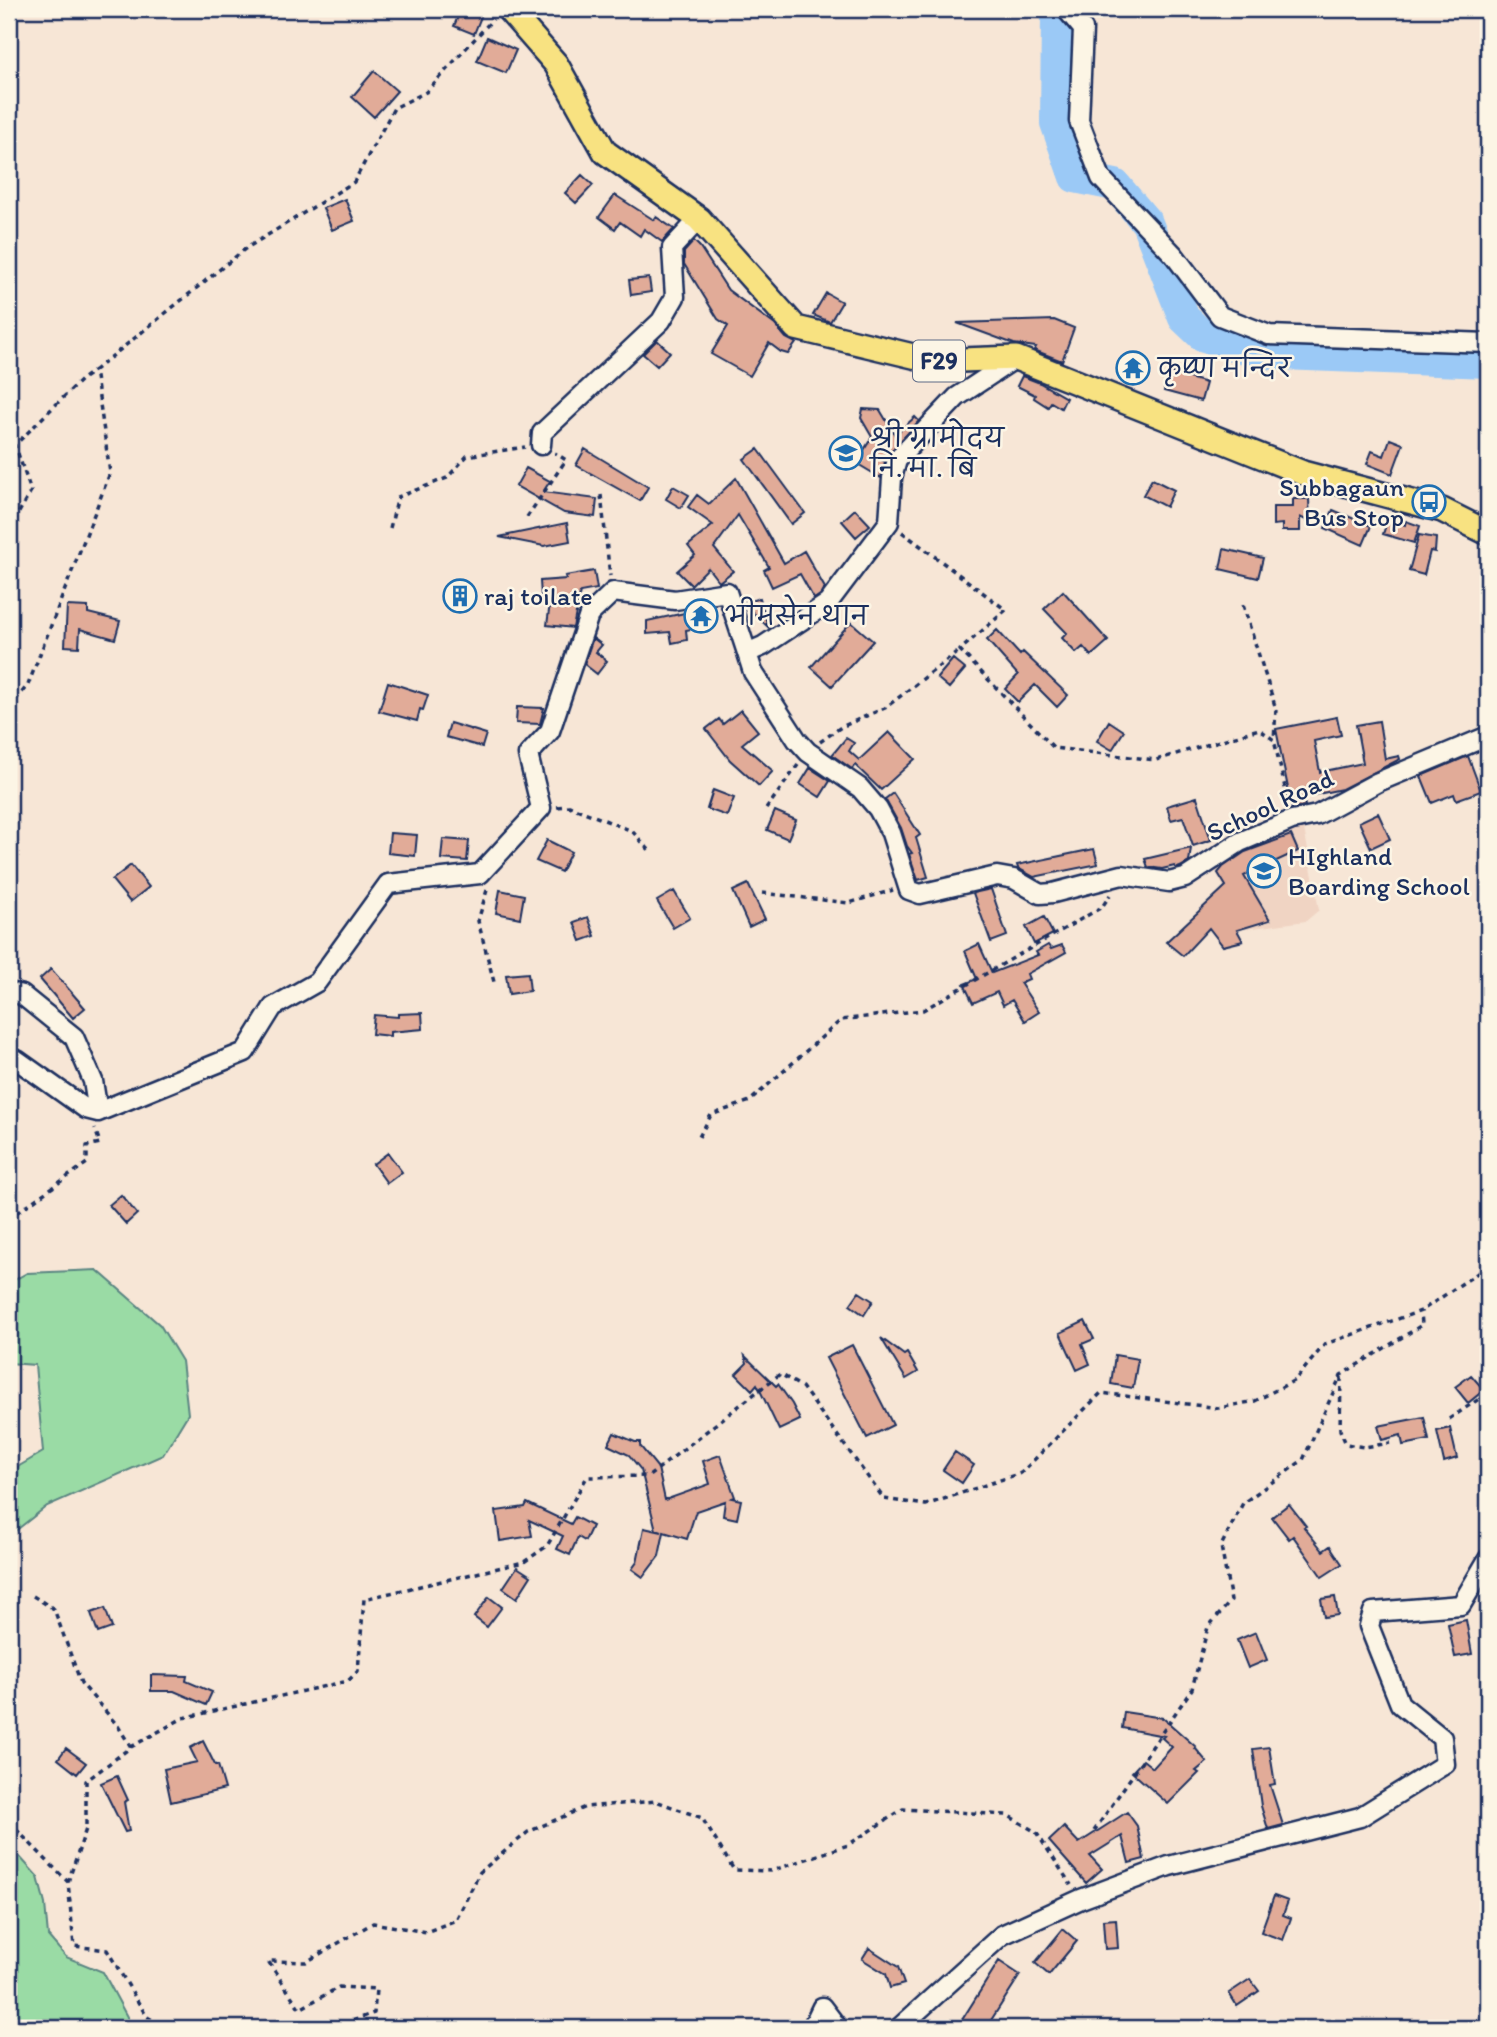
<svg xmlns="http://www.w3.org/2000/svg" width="1497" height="2037" font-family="Itim,'Playpen Sans Deva',sans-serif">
<rect width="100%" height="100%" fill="#f7e6d6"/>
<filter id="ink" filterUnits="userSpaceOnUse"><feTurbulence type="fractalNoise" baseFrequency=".0143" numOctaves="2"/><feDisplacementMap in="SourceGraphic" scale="14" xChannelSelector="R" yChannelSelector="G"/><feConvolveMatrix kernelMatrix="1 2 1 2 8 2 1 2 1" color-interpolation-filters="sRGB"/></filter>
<g filter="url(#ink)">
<!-- built -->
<path fill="#f0d4c3" d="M1303,823L1319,910L1306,921L1245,929L1212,864L1231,853Z"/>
<!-- green -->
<path fill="#9adba5" stroke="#5a8582" stroke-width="2" d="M97,1270L160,1325L182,1361L188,1414L163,1455L47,1506L9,1536V1472L43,1452L35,1365L9,1363V1283L27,1273Z
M9,1845L38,1877L45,1904L48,1936L66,1957L103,1972L133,2028H9Z"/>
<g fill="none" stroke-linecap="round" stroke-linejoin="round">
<!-- river -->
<path stroke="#9bc9f6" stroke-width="32" d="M1054,9L1057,12L1056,123L1075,177L1115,185L1147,223L1184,318L1204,337L1259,353L1488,362"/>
</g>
<!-- building -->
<path fill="#e1ab98" stroke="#1b2f5e" stroke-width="2" d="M461,9H469L482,14L474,34L454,26Z
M487,37L516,50L506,73L477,61Z
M374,71L397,91L374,117L352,97Z
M582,175L593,185L576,203L565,193Z
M615,195L654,220L656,217L674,229L662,242L644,229L640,236L620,222L615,229L599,217Z
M345,199L354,221L332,230L323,208Z
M694,241L700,247L728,290L775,325L786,338L796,343L788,354L781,352L769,343L750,376L711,354L728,326L718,319L684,264V252Z
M649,278L651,292L631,295L629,280Z
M826,293L842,302L830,322L813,315Z
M1054,320L1074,328L1062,361L1034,350L1036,347L1014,344L957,323Z
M657,340L670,352L657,366L643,354Z
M1169,372L1206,383L1201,401L1164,391Z
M1022,376L1040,383L1066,398L1061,408L1051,402L1048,407L1034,398L1035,395L1017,386Z
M863,409L880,410L895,435L915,417L919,421L887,456L881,459L885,462L881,478L856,463L872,437L861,418Z
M1390,439L1403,444L1392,474L1367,464L1372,451L1384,456Z
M585,449L648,487L640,501L576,465Z
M758,449L805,513L791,524L744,459Z
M526,468L550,481L543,492L597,499L595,517L564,513L516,486Z
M736,478L784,563L804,551L825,588L820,595L814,599L800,574L772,587L764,570L769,567L738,515L714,548L733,571L719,582L708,568L691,585L677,571L695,555L688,546L713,525L688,507L697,495L709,504Z
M1152,479L1174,490L1166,507L1143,495Z
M673,486L689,495L681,508L666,499Z
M1293,499H1309L1310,522L1300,517V531H1282V524L1273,525V507H1293Z
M855,509L870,525L856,537L842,521Z
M1333,510L1371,526L1363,545L1325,528Z
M1388,519L1405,525L1406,521L1420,526L1414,543L1383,534Z
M567,523L570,541L544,546L499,537Z
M1419,535L1436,538L1435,552L1430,551L1424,575L1409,571Z
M1224,549L1263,558L1258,578L1220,569Z
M594,571L597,589L580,592L573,628L547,625L551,596H541L540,581L566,579L565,576Z
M469,588V604H452L451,589Z
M1063,591L1108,641L1091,656L1083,647L1076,653L1062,638L1067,633L1044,609Z
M760,598L768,627L743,603Z
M67,606L88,607V613L120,621L115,639L80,629L79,647L65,646Z
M708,608L712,625L686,630L687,640L672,643L670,632L647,634V621Z
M851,622L873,641L832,686L811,667Z
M997,630L1020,655L1023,652L1068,695L1057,707L1035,685L1018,702L1005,689L1018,675L987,640Z
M593,638L602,645L596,652L607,661L597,674L584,664Z
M953,659L965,669L949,688L937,678Z
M388,682L428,695L423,710L420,709L417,721L379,711Z
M517,707L544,708L540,724L516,723Z
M741,710L758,731L742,744L773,771L759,786L730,760L706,729L719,719L723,724Z
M1337,717L1341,735L1314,741L1320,772L1363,763L1356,725L1379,721L1385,759L1399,756L1400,759L1342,789L1303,797L1305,806L1292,808L1276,729Z
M1109,721L1124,731L1112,750L1097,741Z
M450,723L486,734L482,747L446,737Z
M889,732L915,759L881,790L855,765L852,769L832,755L846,738L854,743L849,751L859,760Z
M1468,756L1481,791L1456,800L1454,794L1432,803L1421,776Z
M810,768L830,781L820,797L800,784Z
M713,790L734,798L727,816L707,809Z
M893,793L920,835L916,838L928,877L918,880L909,854L912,853L907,846L901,828L885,799Z
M1197,797L1211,840L1193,846L1183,817L1171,820L1167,806Z
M775,811L796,820L788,839L767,830Z
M1378,813L1390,839L1371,848L1359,822Z
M390,833L417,835L415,856L388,853Z
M1291,835L1298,851L1244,876L1270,920L1237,930L1243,941L1223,946L1209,928L1183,956L1166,942L1226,886L1218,873L1223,867L1245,852Z
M443,839L469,841L467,861L441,859Z
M547,840L571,852L561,872L536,861Z
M1191,848L1189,862L1180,867L1176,869L1175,866L1162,869L1148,867L1145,859Z
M1094,849L1098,864L1034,877L1018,868L1017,865Z
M131,865L149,887L130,902L112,880Z
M748,884L765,919L749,927L733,891Z
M991,889L1007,936L991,942L973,893Z
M500,890L524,895L520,918L496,913Z
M674,891L690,918L673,928L657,901Z
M588,917L595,936L581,941L574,922Z
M1044,917L1053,934L1034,944L1026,927Z
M979,944L992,973L1038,955L1036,952L1048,945L1051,949L1062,945L1066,952L1027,974L1029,979L1020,983L1039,1012L1025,1021L1012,1000L1003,1005L997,992L973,1003L964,984L977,979L965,951Z
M51,969L85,1008L73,1018L40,979Z
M528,973L530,991L509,994L506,975Z
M422,1013L423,1029L390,1032V1036L372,1034L374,1015L398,1017V1014Z
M388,1153L402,1172L387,1183L373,1164Z
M121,1195L137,1214L126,1224L109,1205Z
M859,1292L873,1301L864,1315L850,1305Z
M1085,1321L1094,1339L1082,1344L1090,1364L1077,1370L1060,1333Z
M881,1338L904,1355L907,1353L918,1372L906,1379Z
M852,1345L893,1425L867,1438L826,1358Z
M1115,1355L1138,1359L1133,1388L1111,1384Z
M745,1356L776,1386L778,1384L792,1404L800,1420L779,1430L757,1384L752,1390L736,1374L747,1363Z
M1471,1375L1484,1390L1468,1403L1455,1387Z
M1424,1417L1429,1440L1403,1445L1401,1435L1382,1440L1378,1426Z
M1450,1428L1457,1458L1444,1462L1437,1431Z
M614,1433L635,1442H640V1446L658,1468L665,1500L710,1484L703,1461L720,1455L735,1497L732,1498L741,1500L737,1519L723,1516L725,1501L696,1511L687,1539L664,1532L659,1556L643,1577L632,1569L637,1562L644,1528L662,1532L656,1530L641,1470L629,1455L608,1445Z
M955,1452L974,1465L962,1483L943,1470Z
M527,1503L571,1524L575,1517L592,1526L585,1541L578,1537L570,1555L557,1549L563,1536L529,1520L532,1536L500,1541L496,1511L525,1507Z
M1289,1504L1306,1526L1304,1527L1323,1551L1330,1546L1342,1564L1322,1577L1293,1536L1289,1539L1272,1517Z
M517,1567L531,1576L517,1598L503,1588Z
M489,1597L502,1607L487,1627L474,1617Z
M1335,1597L1338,1615L1324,1617L1321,1599Z
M105,1608L112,1628L98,1633L91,1613Z
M1466,1620L1472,1654L1455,1657L1448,1624Z
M1256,1632L1267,1660L1248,1668L1237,1640Z
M151,1675L187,1676L186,1681L212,1692L206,1705L174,1691H151Z
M1124,1712L1163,1718L1196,1747L1195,1748L1207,1762L1196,1771L1199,1773L1168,1804L1132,1772L1143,1760L1153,1768L1172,1747L1162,1738L1164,1736L1122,1728Z
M203,1741L215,1765H218L225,1789L171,1802L164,1769L197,1762L190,1748Z
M1269,1747L1275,1784L1270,1785L1283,1825L1268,1829L1261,1806L1253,1749Z
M66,1748L86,1763L77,1774L58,1759Z
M117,1776L128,1800L124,1802L129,1831L125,1832L101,1783Z
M1127,1812L1137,1826L1144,1859L1129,1863L1122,1836L1090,1856L1102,1869L1086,1883L1049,1841L1064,1827L1079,1843Z
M1274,1896L1288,1901L1283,1915L1291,1918L1283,1940L1261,1932Z
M1116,1919L1118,1948L1105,1949L1103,1920Z
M1063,1929L1077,1941L1049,1975L1035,1963Z
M869,1948L898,1967L904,1984L890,1988L886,1974L862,1959Z
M999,1961L1020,1975L986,2028H975L962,2020Z
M1250,1979L1259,1991L1237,2006L1229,1993Z"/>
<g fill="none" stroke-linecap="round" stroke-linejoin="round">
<defs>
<path id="minor" d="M1066,9L1083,29L1079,121L1101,178L1174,255L1220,316L1269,335L1488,343
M541,445L542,433L661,321L675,297L672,248L699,219
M747,653L753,672L797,740L808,752L860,788L878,809L891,833L909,890L920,894L997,876L1014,879L1040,894L1053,893L1122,875L1169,882L1185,878L1240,842L1292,820L1317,815L1378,782L1488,736
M9,992L22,995L74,1037L93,1081L98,1112
M9,1062L17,1060L86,1109L98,1112L245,1052L273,1007L317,982L388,884L480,874L541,808L528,755L550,731L589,615L613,592L675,600L727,592L747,653L763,646L828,603L889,522L892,478L897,460L957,397L1016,358
M812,2028L822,2007L838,2028
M899,2028L1002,1935L1081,1899L1169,1866L1360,1817L1445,1764L1442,1738L1400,1704L1369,1626L1373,1612L1461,1605L1488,1559"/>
<path id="major" d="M508,9L556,64L605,152L699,219L796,328L934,361L1016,358L1303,473L1442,510L1488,533"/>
</defs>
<!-- minor casing -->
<use href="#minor" stroke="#1b2f5e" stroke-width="23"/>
<!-- major casing -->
<use href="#major" stroke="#1b2f5e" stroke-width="28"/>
<!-- path -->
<path stroke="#1b2f5e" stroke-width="3.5" stroke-dasharray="5 5" stroke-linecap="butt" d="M601,495L610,576
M527,517L566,460L555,453
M390,528L398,497L447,478L467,456L525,447
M9,530L31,491L15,445L82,379L95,370
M902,532L1006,610L960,650L1054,748L1156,760L1259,729L1274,740L1289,805
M1243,605L1276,709L1274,740
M9,708L28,685L110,473L95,370L245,249L354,182L394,108L426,92L493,19
M820,742L841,727L885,708L959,651
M557,807L569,806L632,831L651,852
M766,809L798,765
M487,890L478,921L494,982
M762,893L849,903L893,890
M699,1137L711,1115L750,1101L841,1020L923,1010L1102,907L1110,895
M9,1218L87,1163V1146L100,1143L95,1129
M1341,1377L1340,1430L1346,1444L1364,1447L1390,1443
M1449,1419L1488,1393
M33,1596L54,1609L81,1683L118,1726L131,1747
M9,1822L68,1882L74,1946L107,1950L147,2017L167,2028
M1094,1831L1192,1689L1208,1627L1231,1601L1221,1546L1243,1503L1303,1460L1341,1375L1422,1325L1421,1311
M68,1882L86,1829V1781L131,1747L183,1718L348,1681L358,1671L364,1599L524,1562L547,1546L587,1477L649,1476L780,1374L802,1387L884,1499L926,1505L1021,1473L1101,1393L1219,1408L1255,1401L1295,1380L1325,1344L1421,1311L1488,1266
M334,2028L374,2013L376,1989L339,1987L300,2009L268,1961L306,1962L373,1923L426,1932L456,1920L480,1872L528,1832L585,1807L656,1801L702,1818L734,1870L771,1871L848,1845L903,1809L1007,1815L1036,1832L1071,1885"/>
<!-- minor -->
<use href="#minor" stroke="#fcf5e5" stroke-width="18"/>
<!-- major -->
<use href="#major" stroke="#f8e281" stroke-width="23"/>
</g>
</g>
<!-- icons -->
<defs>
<symbol id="temple-ring" viewBox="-11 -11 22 22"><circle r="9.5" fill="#fcf5e5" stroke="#1f6fb2" stroke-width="1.5"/><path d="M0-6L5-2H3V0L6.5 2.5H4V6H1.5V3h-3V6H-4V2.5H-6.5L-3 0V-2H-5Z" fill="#1f6fb2"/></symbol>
<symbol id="school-ring" viewBox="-11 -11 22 22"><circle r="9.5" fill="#fcf5e5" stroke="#1f6fb2" stroke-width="1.5"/><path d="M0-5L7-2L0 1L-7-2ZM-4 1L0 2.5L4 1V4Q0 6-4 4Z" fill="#1f6fb2"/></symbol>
<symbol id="bus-ring" viewBox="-11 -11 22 22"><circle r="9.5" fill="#fcf5e5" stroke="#1f6fb2" stroke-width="1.5"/><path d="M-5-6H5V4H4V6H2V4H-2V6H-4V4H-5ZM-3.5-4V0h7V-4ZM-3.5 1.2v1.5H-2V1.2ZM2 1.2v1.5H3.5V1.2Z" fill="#1f6fb2"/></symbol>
<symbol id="building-ring" viewBox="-11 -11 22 22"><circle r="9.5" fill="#fcf5e5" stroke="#1f6fb2" stroke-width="1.5"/><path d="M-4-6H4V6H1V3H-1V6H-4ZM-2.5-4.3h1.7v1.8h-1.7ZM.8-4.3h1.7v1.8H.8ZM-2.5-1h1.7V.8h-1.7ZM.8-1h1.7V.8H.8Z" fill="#1f6fb2"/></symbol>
</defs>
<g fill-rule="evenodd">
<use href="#temple-ring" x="1114" y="349" width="38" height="38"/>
<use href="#school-ring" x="827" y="434" width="38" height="38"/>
<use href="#bus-ring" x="1410" y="483" width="38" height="38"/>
<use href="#building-ring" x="441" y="577" width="38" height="38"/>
<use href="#temple-ring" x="682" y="597" width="38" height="38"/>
<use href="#school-ring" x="1245" y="852" width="38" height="38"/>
</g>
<g text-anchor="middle" stroke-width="5" stroke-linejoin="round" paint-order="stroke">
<!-- shield labels -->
<rect fill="#fcf5e5" stroke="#5e6a86" stroke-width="2" x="913" y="340.5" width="52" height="41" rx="5"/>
<g font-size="24" font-weight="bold" fill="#1b2f5e">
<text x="939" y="369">F29</text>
</g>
<!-- poi labels -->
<g font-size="26" fill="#1b2f5e" stroke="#fcf5e5" text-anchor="start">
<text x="1158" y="377">कृष्ण मन्दिर</text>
<text x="870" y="447">श्री ग्रामोदय<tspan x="870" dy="30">नि. मा. बि</tspan></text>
<text x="1404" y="496" text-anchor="end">Subbagaun<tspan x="1404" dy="30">Bus Stop</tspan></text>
<text x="484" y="605">raj toilate</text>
<text x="726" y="625">भीमसेन थान</text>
<text x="1288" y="865">HIghland<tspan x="1288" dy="30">Boarding School</tspan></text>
</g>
<!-- street labels -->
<g font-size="26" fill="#1b2f5e" stroke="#fcf5e5">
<text transform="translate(1270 805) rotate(-25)" y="9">School Road</text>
</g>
</g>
<!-- margin -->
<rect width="1497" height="2037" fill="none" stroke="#fcf5e5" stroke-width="35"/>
<rect x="18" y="18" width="1462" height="2002" fill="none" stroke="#1b2f5e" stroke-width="2.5" filter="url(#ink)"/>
</svg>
